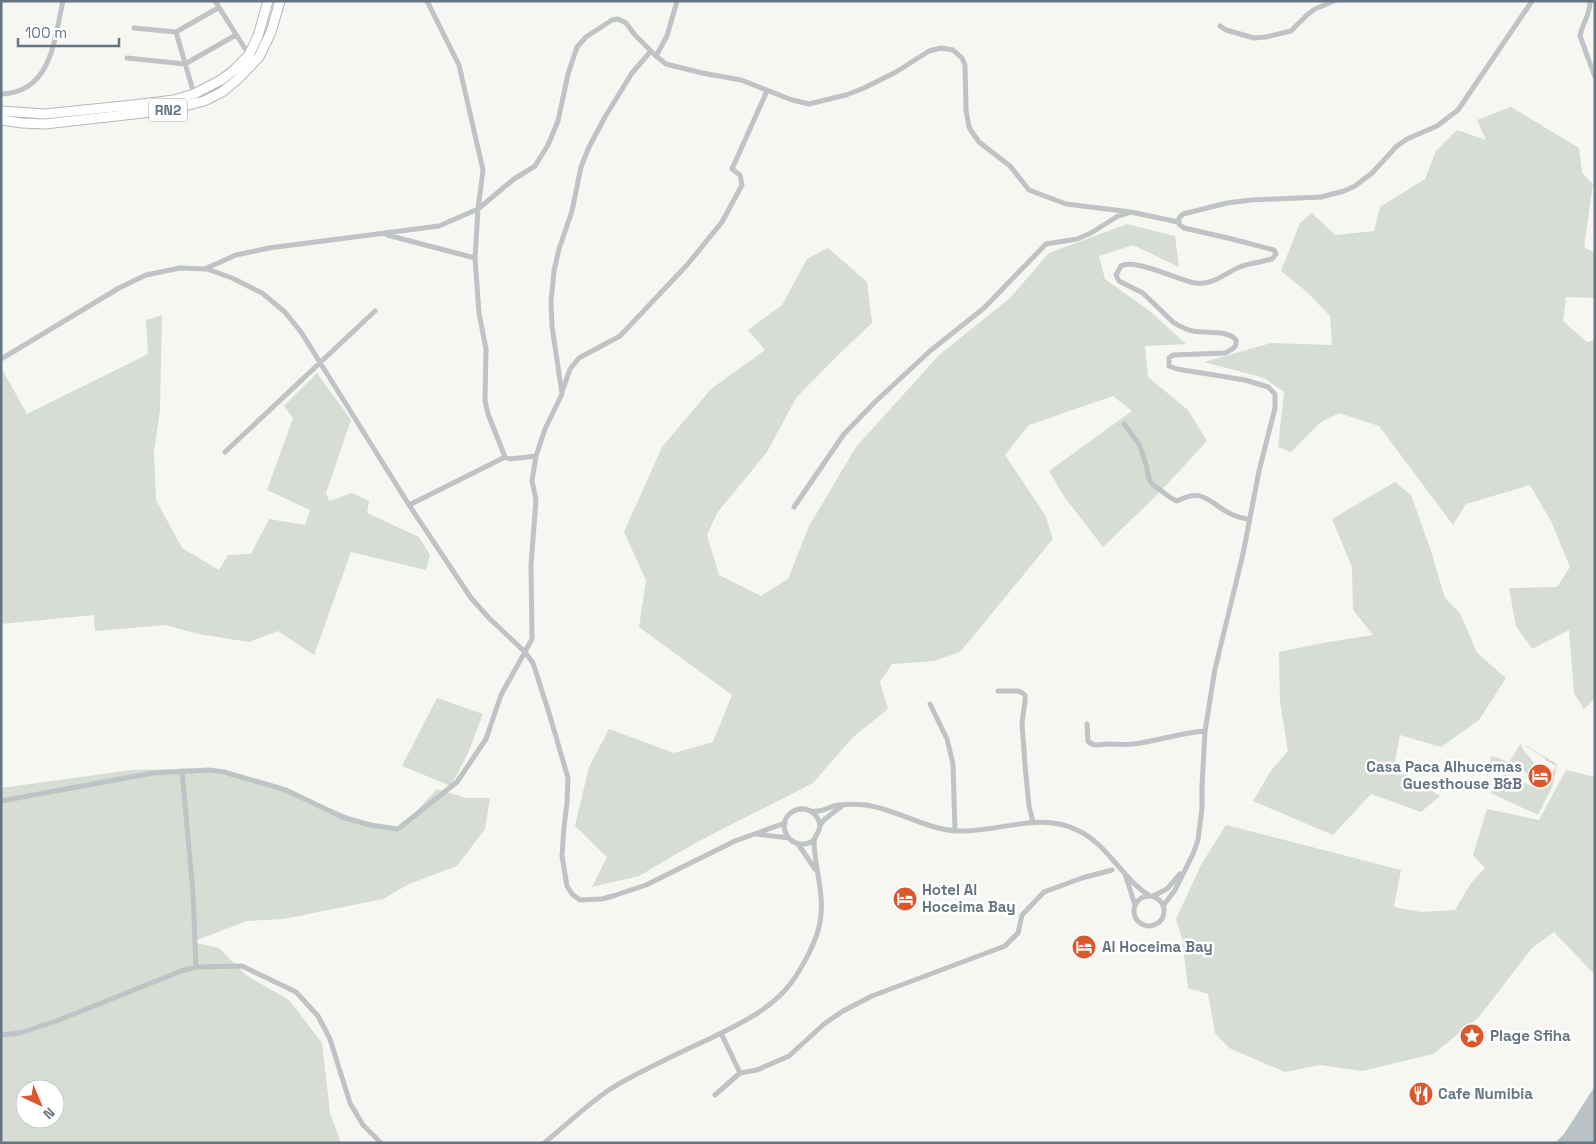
<svg xmlns="http://www.w3.org/2000/svg" width="1596" height="1144" font-family="'Space Grotesk',sans-serif">
<rect width="100%" height="100%" fill="#f6f6f2"/>
<!-- green -->
<path fill="#d7dcd4" fill-rule="evenodd" d="M1511,107L1579,148L1582,173L1593,184L1584,247L1595,253V298L1566,297L1563,321L1587,342L1595,340V698L1584,709L1574,693L1569,630L1532,649L1516,626L1509,588L1557,587L1570,567L1551,521L1530,485L1466,504L1453,525L1379,426L1339,413L1321,422L1291,452L1278,447L1284,392L1264,378L1204,362L1271,343L1332,345L1330,316L1307,292L1281,271L1300,223L1312,213L1335,235L1374,231L1380,207L1425,179L1436,151L1457,130L1486,140L1477,120Z
M1127,224L1175,236L1179,267L1133,245L1099,256L1105,279L1151,312L1186,344L1145,346L1148,377L1188,410L1207,441L1158,494L1103,547L1063,495L1049,471L1132,411L1113,396L1029,425L1005,455L1045,515L1053,539L960,652L934,661L892,664L880,682L888,709L853,737L813,783L697,842L639,876L592,887L607,857L575,826L589,767L609,729L674,753L713,742L732,695L639,627L646,580L624,532L662,447L711,389L765,350L748,330L782,305L807,259L828,248L867,282L872,323L836,357L796,398L767,452L717,513L707,535L719,575L761,596L788,579L809,526L856,447L939,355L1010,298L1049,253Z
M162,315L160,410L154,452L156,500L182,548L219,570L228,555L251,554L269,519L305,525L310,510L267,490L293,418L284,406L317,373L351,420L326,493L329,501L352,493L369,501L367,513L419,537L430,555L426,570L351,552L314,655L278,631L249,642L198,634L166,625L95,631L94,615L1,624V372L3,371L27,414L148,354L146,320Z
M1395,482L1411,495L1430,548L1445,598L1460,613L1477,653L1506,678L1479,720L1441,747L1400,735L1394,767L1440,796L1421,812L1371,794L1333,835L1253,801L1270,772L1288,751L1280,701L1279,652L1323,643L1373,635L1353,610L1352,567L1332,519Z
M437,698L483,714L468,753L451,786L402,766Z
M1521,743L1522,748L1534,763L1532,766L1534,767L1528,774L1508,764L1504,771L1490,762L1491,756L1509,762Z
M1525,745L1557,764L1553,785L1538,815L1491,793L1492,788L1499,785L1505,773L1533,787L1536,785L1543,788L1556,766L1545,760V758L1525,746Z
M214,768L278,786L351,817L399,830L437,789L466,798H490L485,829L457,866L409,884L383,899L284,919L247,921L192,942L219,948L246,975L289,1000L322,1043L330,1113L341,1143H1V788L132,770ZM25,1089H55V1119H25Z
M1566,770L1595,777V975L1554,932L1532,948L1479,1017L1433,1054L1362,1071L1320,1065L1285,1072L1229,1048L1215,1033L1208,994L1188,988L1182,938L1176,919L1201,865L1226,825L1401,870L1394,907L1421,912L1455,910L1471,883L1485,868L1473,855L1487,809L1539,820Z"/>
<!-- water -->
<path fill="#b8c2c7" d="M1595,1086V1143H1555L1564,1134Z"/>
<g fill="none" stroke-linecap="round" stroke-linejoin="round">
<defs>
<path id="trunk" d="M1,111L45,114L133,105L174,100L194,94L221,80L233,71L249,55L258,36L268,1
M1,120L22,123L45,124L169,110L204,101L222,92L238,79L259,57L271,32L280,1"/>
</defs>
<!-- trunk casing -->
<use href="#trunk" stroke="#b4b7ba" stroke-width="11"/>
<!-- minor -->
<path stroke="#bfc3c6" stroke-width="5" d="M215,1L249,55
M427,1L459,65L483,170L478,209L475,258L479,313L486,349L485,401L488,414L505,457
M1590,1C1591,13 1582,24 1580,36L1595,77
M1220,26L1226,30L1254,38L1266,37L1291,31L1307,15L1315,9L1334,1
M134,28L176,32L218,8
M176,32L194,94
M656,56L667,36L677,1
M127,58L185,64L236,35
M1,94C52,92 54,40 63,1
M387,235L475,258
M207,268L236,255L269,248L439,226L478,209L514,179L535,166L538,161L548,145L558,121L568,74L577,47L586,37L612,20L618,19L626,23L635,35L656,56L666,64L702,73L741,80L792,100L809,104L846,95L864,88L896,72L929,51L941,48L953,50L962,58L965,65L966,110L969,127L972,132L979,142L1010,166L1029,190L1066,204L1131,212
M1,359L119,288L146,275L180,268L207,269L232,278L262,293L285,312L301,332L409,505L471,598L489,618L525,652L533,663L549,713L568,778L567,803L564,827L562,856L567,886L572,894L580,900L602,899L613,896L646,885L735,841L785,823
M562,392L570,369L579,358L620,336L687,265L722,222L742,185L740,175L732,169L767,91
M1124,424L1139,444L1146,464L1149,479L1152,484L1171,498L1177,501C1205,487 1208,503 1231,514C1237,517 1244,518 1250,520
M225,452L375,311
M409,505L505,457L510,459L536,456
M794,507L844,434L875,402L930,351L984,308L1046,244L1077,239L1091,233L1118,216L1131,212L1178,222
M998,691H1019L1025,695V701L1022,723L1025,765L1029,806L1033,822
M930,704L947,739L953,764L955,831
M1087,724L1088,741C1094,748 1101,744 1109,744C1117,744 1125,745 1133,744C1157,741 1180,733 1205,731
M182,771L193,893L196,967
M1,801L153,773L209,770L224,772L286,790L342,817L370,825L398,829L457,782L486,739L501,695L532,639L531,565L536,500L532,481L536,456L545,429L562,394L552,326L551,301L554,271L559,249L572,211L581,167L589,147L605,117L632,73L651,51
M810,811C825,813 827,806 839,805C848,804 857,804 866,805C898,810 925,829 957,831C997,833 1039,811 1077,830C1108,844 1122,879 1150,896
M820,825L824,820L843,805
M756,834L789,838
M798,844L815,869
M1125,874L1135,905
M1153,896L1167,889L1180,874
M1134 911a15 15 0 1 1 30 0a15 15 0 1 1-30 0Z
M1163,906L1175,890L1193,854L1198,840L1202,808V787L1205,731L1215,669L1243,554L1259,471L1275,408V394L1268,387L1245,380L1177,369L1169,366V358L1173,355L1225,353C1231,350 1237,348 1236,340C1227,329 1206,334 1193,331C1186,330 1180,326 1174,323L1143,293L1119,281L1116,275L1121,266C1135,258 1178,280 1195,283C1213,286 1226,272 1242,266C1252,263 1262,262 1272,259L1276,254L1274,250L1232,239L1184,228L1179,224V218L1183,214L1227,203L1251,200L1321,197L1344,191L1355,186L1372,173L1397,146L1407,139L1437,126L1458,110L1532,1
M721,1033L740,1073
M1,1035L20,1033L59,1020L181,971L196,967L242,966L296,992L318,1016L330,1039L350,1103L363,1125L381,1143
M715,1095L740,1073L757,1070L789,1056L824,1024L843,1011L872,996L1005,946L1018,933L1022,915L1044,892L1082,878L1112,870
M544,1143C567,1125 587,1104 612,1088C642,1070 675,1055 707,1040C737,1025 770,1011 791,983C802,968 817,941 820,922C825,896 815,869 814,843C813,835 824,831 818,819C813,809 801,806 792,812C773,825 792,854 813,841"/>
<!-- trunk -->
<use href="#trunk" stroke="#fff" stroke-width="9"/>
</g>
<!-- icons -->
<defs>
<symbol id="hotel-disc" viewBox="-11 -11 22 22"><circle r="9.5" fill="#db582d" stroke="#fff"/><path d="M-6-4.5h1.5V1H6V5H4.5V3h-9V5H-6ZM-4 0a1.8 1.8 0 1 1 3.6 0ZM.5 0V-2.5h3Q6-2.5 6 0Z" fill="#fff"/></symbol>
<symbol id="sight-disc" viewBox="-11 -11 22 22"><circle r="9.5" fill="#db582d" stroke="#fff"/><path d="M0-6L1.8-2.2L6-1.7L2.9 1.2L3.7 5.4L0 3.3L-3.7 5.4L-2.9 1.2L-6-1.7L-1.8-2.2Z" fill="#fff"/></symbol>
<symbol id="restaurant-disc" viewBox="-11 -11 22 22"><circle r="9.5" fill="#db582d" stroke="#fff"/><path d="M-5-6h1v4h1v-4h1v4h1v-4h1v5L-1.5 .5V6h-2V.5L-5-1ZM5-6V6H3V1.5H1.5Q1.5-4 5-6Z" fill="#fff"/></symbol>
</defs>
<g fill-rule="evenodd">
<use href="#hotel-disc" x="1526" y="762" width="28" height="28"/>
<use href="#hotel-disc" x="891" y="885" width="28" height="28"/>
<use href="#hotel-disc" x="1070" y="933" width="28" height="28"/>
<use href="#sight-disc" x="1458" y="1022" width="28" height="28"/>
<use href="#restaurant-disc" x="1407" y="1080" width="28" height="28"/>
</g>
<g text-anchor="middle" stroke-width="5" stroke-linejoin="round" paint-order="stroke">
<!-- shield labels -->
<rect fill="#fff" stroke="#949ea8" stroke-width="1" x="149" y="98.5" width="38" height="23" rx="4"/>
<g font-size="14" font-weight="bold" fill="#667582">
<text x="168" y="115">RN2</text>
</g>
<!-- poi labels -->
<g font-size="15" font-weight="bold" fill="#667582" stroke="#fff" text-anchor="start">
<text x="1522" y="772" text-anchor="end">Casa Paca Alhucemas<tspan x="1522" dy="17">Guesthouse B&amp;B</tspan></text>
<text x="922" y="895">Hotel Al<tspan x="922" dy="17">Hoceima Bay</tspan></text>
<text x="1102" y="952">Al Hoceima Bay</text>
<text x="1490" y="1041">Plage Sfiha</text>
<text x="1438" y="1099">Cafe Numibia</text>
</g>
</g>
<!-- border -->
<rect width="1596" height="1144" fill="none" stroke="#667582" stroke-width="5"/>
<!-- north arrow -->
<g transform="translate(40 1104) rotate(136)"><circle r="24" fill="#ffffff" stroke="#c2c8cd"/>
<path d="M0-4L9 19L0 12L-9 19Z" fill="#db582d"/>
<text y="-8" font-size="14" font-weight="bold" text-anchor="middle" fill="#667582">N</text>
</g>
<!-- scale -->
<path d="M18 38v8h101v-8" fill="none" stroke="#667582" stroke-width="2.5"/>
<text x="25" y="38" font-size="15" fill="#667582" stroke="#ffffff" stroke-width="4" paint-order="stroke">100 m</text>
</svg>
